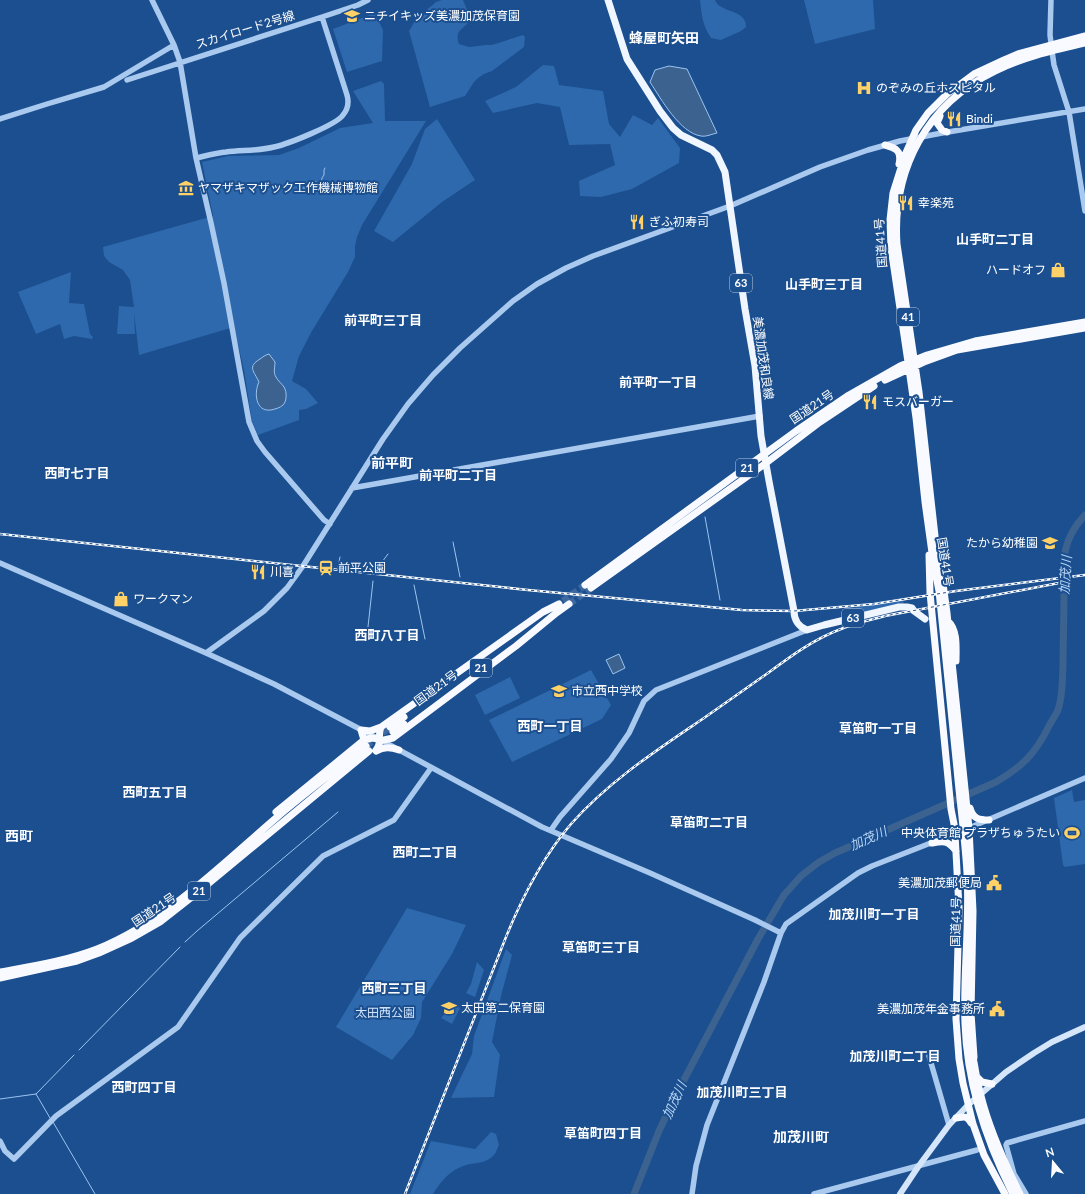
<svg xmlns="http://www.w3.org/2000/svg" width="1085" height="1194" font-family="Lato,'Noto Sans JP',sans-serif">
<rect width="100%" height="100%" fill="#1b4f8f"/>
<!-- green -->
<path fill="#2e69ad" d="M442,0H463L470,17C468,30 453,27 459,44L469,47L486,45H492L523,35L525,37L524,47L492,71L484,74L478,78L474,82L465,96L430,107L409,31L416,19L436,2Z
M700,0H715C719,13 747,9 746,27L741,31L721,40L711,38C702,23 702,17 700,0Z
M804,0H873L875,29L815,44Z
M375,13L383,30L382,61L347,72L333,29Z
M543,65L554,66L559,85L603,91L609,124L620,137L633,115L652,125L658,118L680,148L679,163L632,189L601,197L580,196L579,181L615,165L610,144L569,145L560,107L537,103L493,113L485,101L516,87Z
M381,81L384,84L385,121H426L362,225L357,237L355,246V257L348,272L312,331L299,356L292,381L306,389L318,403L306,409L299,410V420L258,435L252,421L244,370L234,327L139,355L134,312L135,334H117L119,306L134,307L130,280L123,270L109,262L104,256L103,247L213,216L202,162L228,156L279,155L299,148L340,128L373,123L353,91Z
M437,119L475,180L442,202L393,242L374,231L412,164L425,129Z
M71,272L69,303L84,304L90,334L93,337L92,339L74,336L64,339L60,324L36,334L18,292Z
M903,600L904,604L847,615L845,609Z
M591,670L611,705L602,719L512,762L489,720Z
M510,677L520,698L485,715L475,695Z
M1072,790L1074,802L1085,800V864L1065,867L1063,865L1054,798Z
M407,908L466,925L452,954L422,1002L421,1018L413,1035L392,1060L336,1027Z
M506,949L512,955L501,996L492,1042L500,1055L494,1097L451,1098L472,1054L474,1036Z
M477,962L484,970L475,997L466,993L471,984Z
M453,1004L460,1008L452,1024L441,1018Z
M491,1132L496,1134L499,1145C497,1148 496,1154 493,1156C487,1163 474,1163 466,1165C450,1170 441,1181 433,1194H410L431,1141L475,1149Z"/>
<!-- water -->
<path fill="#3c6290" stroke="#9cc4f0" d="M669,66L687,69L717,133C712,134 706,137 701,136C680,133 661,99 650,82L655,70Z
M269,354L275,362C275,367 273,373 276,377C278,381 282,384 284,387C287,392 287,401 283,405C280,408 275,409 271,410C255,412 254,392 259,382C254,371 247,367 260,359C263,357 265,355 269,354Z
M619,654L625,668L613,674L606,660Z"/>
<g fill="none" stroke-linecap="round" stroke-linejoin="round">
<!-- stream -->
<path stroke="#9cc4f0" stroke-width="1" d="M303,188H308L309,189L312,188L313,183L316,182L320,184C322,181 321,178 324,175V170L325,168
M705,517L720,600
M453,542L460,577
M338,567L340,557
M376,570L388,554
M414,585L425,639
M367,636L373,581
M185,942L197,931L338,812
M79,1050L180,947
M36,1094L50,1118
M0,1099L36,1094L74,1055
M53,1122L95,1194"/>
<!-- river -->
<path stroke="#3c6290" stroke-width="7" d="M634,1194L659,1131L676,1095L758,939L784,895L801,876L819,862L835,853L996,782C1023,766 1035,754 1049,726C1052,720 1056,715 1058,710C1063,696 1062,681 1063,667C1063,643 1064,619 1064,594C1063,562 1061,540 1085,515"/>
<!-- trunk-tunnel -->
<path stroke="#3d69a0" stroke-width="7" stroke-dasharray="7 3.5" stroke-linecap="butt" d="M563,601L585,585
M569,604L591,588
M366,746L390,727"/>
<!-- tertiary -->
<path stroke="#a9c9ee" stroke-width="5.5" d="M152,0L174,45L180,62L196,158L211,223L224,283L249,422L257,441L265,452L324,520L330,524
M1051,0L1050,35L1052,51L1054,65L1069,112L1085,211
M127,80L322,17L358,5L368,0
M0,119L47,104L104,87L174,45
M196,158C205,156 216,153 226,152C242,150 258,151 274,147C288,144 336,125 343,115C348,109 349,102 347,95L322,17
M352,488L760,416
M0,563L206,653L274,684L375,737L542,827L650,873L755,920L781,933
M206,653L264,611L287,588L303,566L383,439L408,404L433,375L460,348L513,301L537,284L566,268L593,256L730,206L820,167L868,150L900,141L942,133L1085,109
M551,830L560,817L611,759L629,733L644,701L656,690L807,630
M929,1056L949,1125
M0,1141L5,1151L14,1159L56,1116L178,1027L240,938L323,856L394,820L431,768
M692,1194L696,1166L707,1125L764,982L781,933L786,924L858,873L872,866L969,828L1085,778
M814,1194L977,1150
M1026,1194L1014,1174L1006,1145L1007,1143L1085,1121"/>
<!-- secondary -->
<path stroke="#d6e6fa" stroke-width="6" d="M900,1194L918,1167L949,1125L968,1105L1006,1072L1034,1053L1052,1042L1085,1027"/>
<!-- primary -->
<path stroke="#f0f6ff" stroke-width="7" d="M608,0L627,59L660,111L673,128L681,135L712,150L717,155L725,172L745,309L755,366L761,436L769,481L794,611C794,620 799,627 807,630L824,625L899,607H907L912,608L914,611L925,619"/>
<!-- trunk -->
<path stroke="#f8faff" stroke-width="7" d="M940,116L937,123L942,130L947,132
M885,145C896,148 902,151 899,164
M885,380L924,362L957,350L1085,328
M936,552L941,569L947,613L969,828L973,911L971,1013L974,1057L972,1069
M937,554L919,392L897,244C892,169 927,104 995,71C1023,57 1055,50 1085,43
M929,555L930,593L951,809L954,824L955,834L959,908L956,1019L959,1059L963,1083L973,1124L984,1155L1005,1194
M585,585L796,431L849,395L900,366L927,355L975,341L1085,322
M591,588L766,463L820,422L874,386
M551,617L569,604
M948,621C958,630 956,649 956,661
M390,727L404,717
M393,732L404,724
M364,740L372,738L384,740L393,738L516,646L555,614
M376,750C383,742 377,736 381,727L543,612L559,604
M376,751C384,747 390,747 399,750
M970,808C973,819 979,820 989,820
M276,812L364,740L361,730L370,731L381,727
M932,843C943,841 948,840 956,851
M0,972C33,966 66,961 97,949C166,921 220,866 276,818C305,793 336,770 366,746
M0,978L77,961L99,953L132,938L160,922L197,893L369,751
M974,1062C976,1074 978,1085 981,1096C989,1128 1005,1164 1020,1194
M977,1077L982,1082L992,1084
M956,1118C964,1117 967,1115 971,1123
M1013,1194C986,1141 967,1083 965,1024C963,973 970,923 967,873C965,838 960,803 957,769C951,710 945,650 939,591L933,560L925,502L916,418L908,362L891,248L890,220L893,193L905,155L916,130L928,113L947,94L974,74L1004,60L1018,54L1085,36"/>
<defs>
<path id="rail" d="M0,534L528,590L742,610L794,611L874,604L956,591L1085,575
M405,1194L504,942C521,899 541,859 571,824C609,781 657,750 704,718C725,703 747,688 768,673C791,656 814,639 841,629C855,623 870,620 885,616L1059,583"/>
</defs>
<!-- rail casing -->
<use href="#rail" stroke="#fff" stroke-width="2.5"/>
<!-- rail -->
<use href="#rail" stroke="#1b4f8f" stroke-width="1" stroke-dasharray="3" stroke-linecap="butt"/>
</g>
<!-- icons -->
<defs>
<symbol id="school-bare" viewBox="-9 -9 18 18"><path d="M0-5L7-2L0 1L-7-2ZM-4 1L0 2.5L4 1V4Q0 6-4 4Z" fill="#ffd166" stroke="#1b4f8f" stroke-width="2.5" paint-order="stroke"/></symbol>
<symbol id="hospital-bare" viewBox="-9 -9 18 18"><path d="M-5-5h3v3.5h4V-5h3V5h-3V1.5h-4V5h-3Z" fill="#ffd166" stroke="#1b4f8f" stroke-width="2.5" paint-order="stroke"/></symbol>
<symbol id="restaurant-bare" viewBox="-9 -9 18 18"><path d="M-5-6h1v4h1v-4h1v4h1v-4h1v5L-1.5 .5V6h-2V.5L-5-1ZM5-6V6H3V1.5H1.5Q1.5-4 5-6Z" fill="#ffd166" stroke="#1b4f8f" stroke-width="2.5" paint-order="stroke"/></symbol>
<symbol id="museum-bare" viewBox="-9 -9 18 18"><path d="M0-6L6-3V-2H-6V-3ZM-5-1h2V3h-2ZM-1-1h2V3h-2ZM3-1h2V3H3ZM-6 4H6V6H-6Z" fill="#ffd166" stroke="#1b4f8f" stroke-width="2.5" paint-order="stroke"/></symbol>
<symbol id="shop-bare" viewBox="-9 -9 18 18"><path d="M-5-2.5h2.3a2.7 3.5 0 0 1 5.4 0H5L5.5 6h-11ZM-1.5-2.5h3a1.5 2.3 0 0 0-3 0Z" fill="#ffd166" stroke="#1b4f8f" stroke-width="2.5" paint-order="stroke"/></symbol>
<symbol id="station-bare" viewBox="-9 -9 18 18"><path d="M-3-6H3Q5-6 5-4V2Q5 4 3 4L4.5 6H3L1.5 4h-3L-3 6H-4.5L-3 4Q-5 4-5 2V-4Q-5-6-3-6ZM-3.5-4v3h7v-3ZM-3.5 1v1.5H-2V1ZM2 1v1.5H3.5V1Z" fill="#ffd166" stroke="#1b4f8f" stroke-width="2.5" paint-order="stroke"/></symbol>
<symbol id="stadium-bare" viewBox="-9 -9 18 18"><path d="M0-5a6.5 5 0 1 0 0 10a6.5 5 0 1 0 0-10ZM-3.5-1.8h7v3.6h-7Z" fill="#ffd166" stroke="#1b4f8f" stroke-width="2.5" paint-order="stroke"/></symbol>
<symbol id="civic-bare" viewBox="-9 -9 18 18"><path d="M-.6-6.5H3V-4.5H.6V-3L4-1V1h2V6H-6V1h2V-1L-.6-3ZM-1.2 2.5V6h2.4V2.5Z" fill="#ffd166" stroke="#1b4f8f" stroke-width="2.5" paint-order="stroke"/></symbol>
</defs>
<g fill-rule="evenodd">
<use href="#school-bare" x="341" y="5" width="22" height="22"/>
<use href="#hospital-bare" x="853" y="77" width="22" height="22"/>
<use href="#restaurant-bare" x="943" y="108" width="22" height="22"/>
<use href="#museum-bare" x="175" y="177" width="22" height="22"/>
<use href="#restaurant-bare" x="895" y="192" width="22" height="22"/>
<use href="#restaurant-bare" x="626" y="211" width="22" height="22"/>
<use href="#shop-bare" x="1047" y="259" width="22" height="22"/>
<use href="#restaurant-bare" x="859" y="391" width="22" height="22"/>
<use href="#school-bare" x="1039" y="532" width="22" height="22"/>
<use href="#station-bare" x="315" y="557" width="22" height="22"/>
<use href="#restaurant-bare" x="247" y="561" width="22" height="22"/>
<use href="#shop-bare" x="110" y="588" width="22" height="22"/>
<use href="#school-bare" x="548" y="680" width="22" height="22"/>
<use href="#stadium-bare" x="1061" y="822" width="22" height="22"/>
<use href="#civic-bare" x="983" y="872" width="22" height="22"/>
<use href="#school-bare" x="438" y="997" width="22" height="22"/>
<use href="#civic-bare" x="986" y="998" width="22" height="22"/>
</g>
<g text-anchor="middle" stroke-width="4" stroke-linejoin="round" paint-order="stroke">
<!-- shield labels -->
<g fill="#1b4f8f" stroke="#bbcadd" stroke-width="1">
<rect x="730" y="274" width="22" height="18" rx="3"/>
<rect x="897" y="308" width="22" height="18" rx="3"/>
<rect x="736" y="459" width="22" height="18" rx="3"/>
<rect x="842" y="609" width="22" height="18" rx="3"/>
<rect x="470" y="659" width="22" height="18" rx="3"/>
<rect x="188" y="882" width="22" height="18" rx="3"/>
</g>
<g font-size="11" font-weight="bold" fill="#fff">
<text x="741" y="287">63</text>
<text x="908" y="321">41</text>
<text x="747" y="472">21</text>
<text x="853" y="622">63</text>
<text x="481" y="672">21</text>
<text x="199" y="895">21</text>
</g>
<!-- poi labels -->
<g font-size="12" fill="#fff" stroke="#1b4f8f" text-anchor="start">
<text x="364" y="20">ニチイキッズ美濃加茂保育園</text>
<text x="876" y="92">のぞみの丘ホスピタル</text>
<text x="966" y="123">Bindi</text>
<text x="198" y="192">ヤマザキマザック工作機械博物館</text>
<text x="918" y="207">幸楽苑</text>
<text x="649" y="226">ぎふ初寿司</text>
<text x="1046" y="274" text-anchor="end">ハードオフ</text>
<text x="882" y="406">モスバーガー</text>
<text x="1038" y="547" text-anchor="end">たから幼稚園</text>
<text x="338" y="572">前平公園</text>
<text x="270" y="576">川喜</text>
<text x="133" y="603">ワークマン</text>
<text x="571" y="695">市立西中学校</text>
<text x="1060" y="837" text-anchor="end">中央体育館 プラザちゅうたい</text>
<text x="982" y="887" text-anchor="end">美濃加茂郵便局</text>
<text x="461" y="1012">太田第二保育園</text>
<text x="985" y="1013" text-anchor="end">美濃加茂年金事務所</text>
</g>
<!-- street labels -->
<g font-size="12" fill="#fff" stroke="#1b4f8f">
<text transform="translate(245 30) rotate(-17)" y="4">スカイロード2号線</text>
<text transform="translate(881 243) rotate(-94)" y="4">国道41号</text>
<text transform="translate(763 358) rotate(82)" y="4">美濃加茂和良線</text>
<text transform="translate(812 407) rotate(-34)" y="4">国道21号</text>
<text transform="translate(945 562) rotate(81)" y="4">国道41号</text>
<text transform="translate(436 688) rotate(-36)" y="4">国道21号</text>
<text transform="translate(154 910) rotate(-34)" y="4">国道21号</text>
<text transform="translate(956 922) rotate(-89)" y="4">国道41号</text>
</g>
<!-- park labels -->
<g font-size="12" fill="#cfe3fa" stroke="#1b4f8f">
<text x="385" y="1017">太田西公園</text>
</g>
<!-- neighbourhood labels -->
<g font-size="13" font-weight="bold" fill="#fff" stroke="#1b4f8f">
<text x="995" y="244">山手町二丁目</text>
<text x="824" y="289">山手町三丁目</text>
<text x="383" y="325">前平町三丁目</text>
<text x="658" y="387">前平町一丁目</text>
<text x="77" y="478">西町七丁目</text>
<text x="458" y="480">前平町二丁目</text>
<text x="387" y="640">西町八丁目</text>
<text x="550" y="731">西町一丁目</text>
<text x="878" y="733">草笛町一丁目</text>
<text x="155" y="797">西町五丁目</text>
<text x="709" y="827">草笛町二丁目</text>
<text x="425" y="857">西町二丁目</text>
<text x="874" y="919">加茂川町一丁目</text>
<text x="601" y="952">草笛町三丁目</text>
<text x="394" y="993">西町三丁目</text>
<text x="895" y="1061">加茂川町二丁目</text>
<text x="144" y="1092">西町四丁目</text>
<text x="742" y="1097">加茂川町三丁目</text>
<text x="603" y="1138">草笛町四丁目</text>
</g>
<!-- water labels -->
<g font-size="13" font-style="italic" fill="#b5d3f5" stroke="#1b4f8f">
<text transform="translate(1065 575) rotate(-86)" y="5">加茂川</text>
<text transform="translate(868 838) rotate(-24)" y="5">加茂川</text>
<text transform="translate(674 1100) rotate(-65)" y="5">加茂川</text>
</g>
<!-- quarter labels -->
<g font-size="14" font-weight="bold" fill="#fff" stroke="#1b4f8f">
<text x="664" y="43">蜂屋町矢田</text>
<text x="392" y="468">前平町</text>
<text x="19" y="841">西町</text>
<text x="801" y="1142">加茂川町</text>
</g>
</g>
<!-- north arrow -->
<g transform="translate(1053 1162) rotate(342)" stroke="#1b4f8f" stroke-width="3" paint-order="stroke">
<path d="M0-3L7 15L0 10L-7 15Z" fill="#ffffff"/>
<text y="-6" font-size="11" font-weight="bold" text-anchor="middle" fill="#ffffff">N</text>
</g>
</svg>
